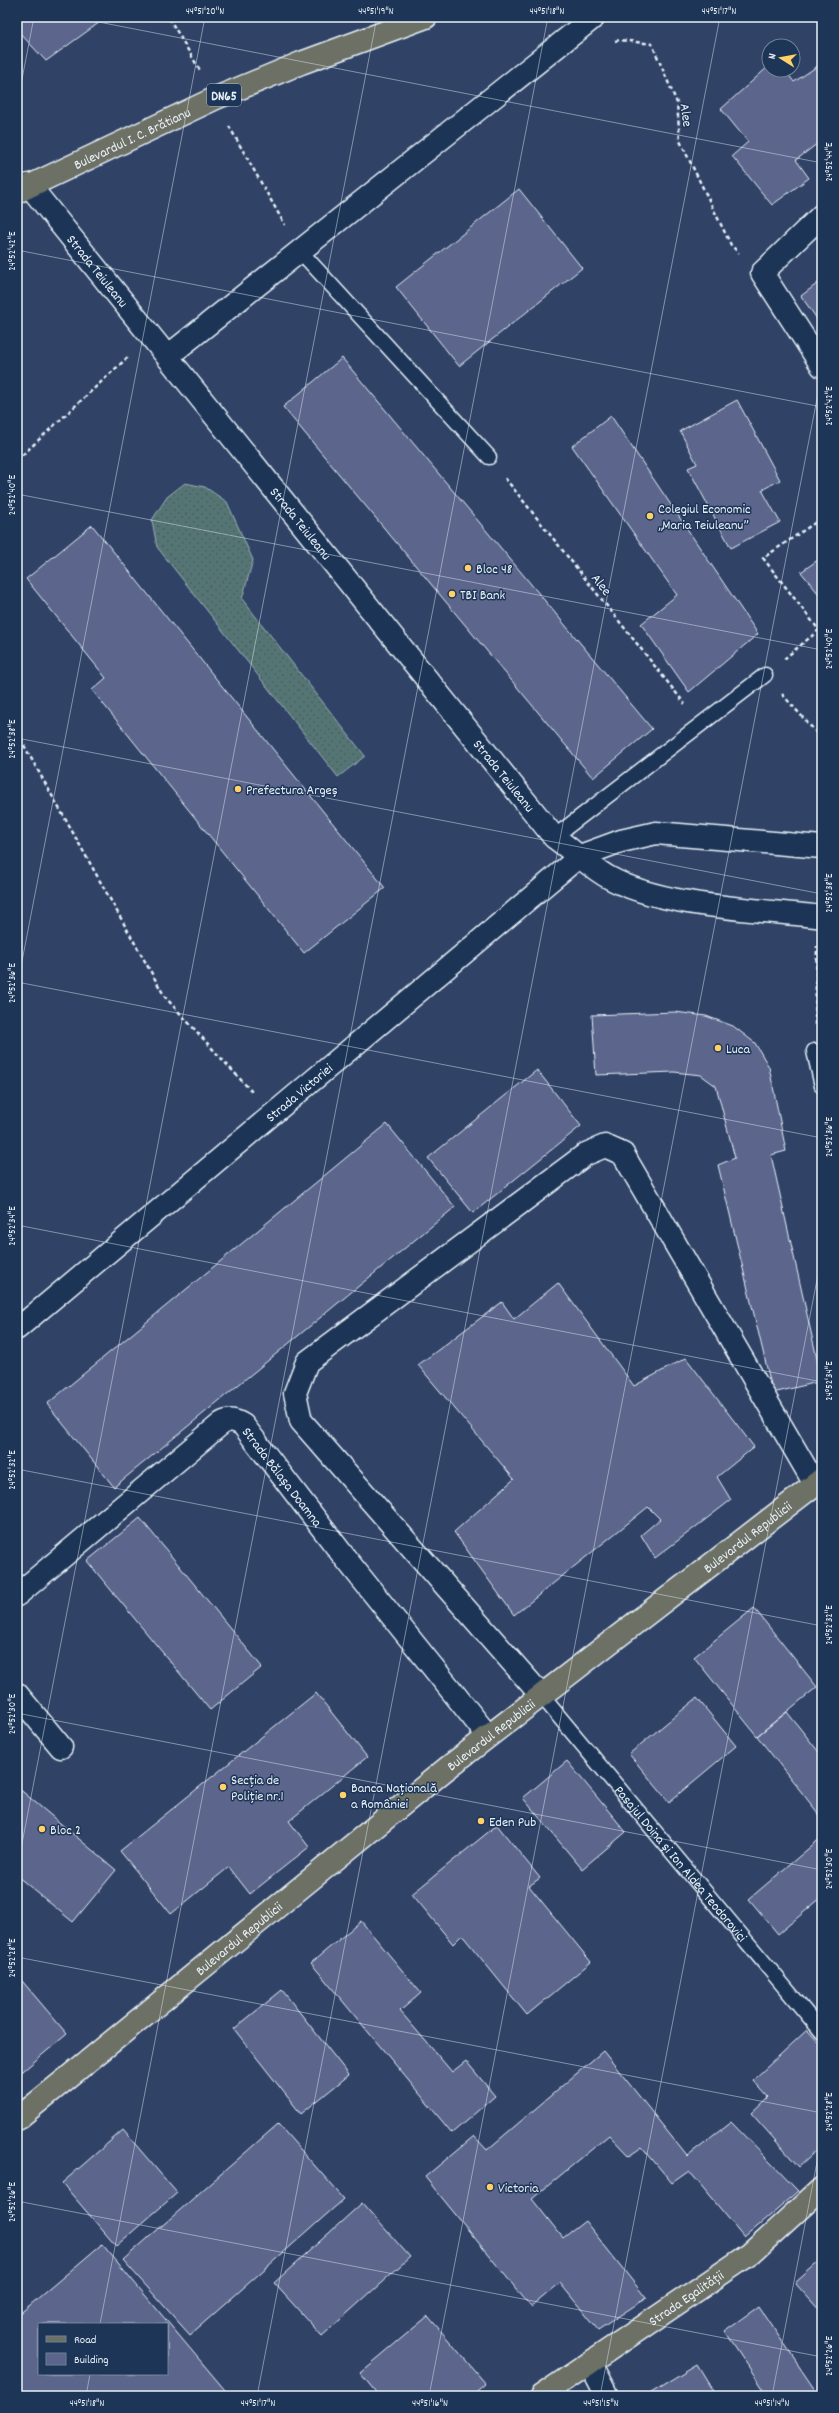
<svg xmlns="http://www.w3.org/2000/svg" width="839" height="2413" font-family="Dekko,sans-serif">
<defs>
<pattern id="grass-dots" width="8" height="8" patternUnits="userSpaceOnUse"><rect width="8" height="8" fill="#547474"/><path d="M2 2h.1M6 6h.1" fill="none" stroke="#4c5c5d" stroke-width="1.8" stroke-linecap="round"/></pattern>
</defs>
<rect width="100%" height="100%" fill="#304367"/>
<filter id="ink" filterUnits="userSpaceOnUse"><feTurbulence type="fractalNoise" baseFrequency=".025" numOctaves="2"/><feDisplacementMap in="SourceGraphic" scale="8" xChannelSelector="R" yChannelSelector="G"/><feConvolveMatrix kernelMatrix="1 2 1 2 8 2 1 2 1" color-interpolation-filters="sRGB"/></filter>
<g filter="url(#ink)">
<!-- grass -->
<path fill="url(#grass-dots)" stroke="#9eb2b6" d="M185,483L205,487L227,502L253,560L242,599L365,756L338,777L157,547L152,520L167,497Z"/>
<!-- building -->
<path fill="#5b658c" stroke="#e8f1f8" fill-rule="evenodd" d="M17,17H107L46,61L17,30Z
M822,63V140L796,160L809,178L772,205L732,156L748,142L721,109L769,66V70H785L794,82Z
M519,189L582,268L459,366L396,287Z
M822,280V326L801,296Z
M342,358L652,729L593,778L283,407Z
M737,400L780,480L762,490L780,522L731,548L688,468L697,464L680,431Z
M611,416L758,634L689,692L641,624L677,595L572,446Z
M92,525L385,888L304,953L92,690L106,678L26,579Z
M822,557V598L801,572Z
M675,1012L706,1016L733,1026L755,1043L769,1067L786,1151L771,1155L822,1381L773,1393L718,1165L735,1158L716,1086L701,1075L674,1072L596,1075L592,1015Z
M537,1070L581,1126L473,1213L428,1158Z
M387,1124L455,1207L114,1487L47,1404Z
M558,1283L634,1386L686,1358L754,1447L717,1477L731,1500L655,1558L641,1535L660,1519L648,1507L514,1615L454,1532L514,1479L418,1365L502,1302L514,1319Z
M140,1518L262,1667L210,1710L87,1561Z
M754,1608L817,1687L757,1736L694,1657Z
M316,1693L367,1757L289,1821L309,1847L250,1894L229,1867L171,1914L120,1851Z
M697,1698L736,1746L669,1802L629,1754Z
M787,1712L822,1756V1818L757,1736Z
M567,1761L626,1832L582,1869L523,1798Z
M17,1787L116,1870L73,1922L17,1876Z
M497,1825L540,1878L529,1886L591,1962L527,2015L462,1935L453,1944L412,1894Z
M822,1837V1897L778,1934L749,1899Z
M361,1921L421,1993L400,2011L452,2072L466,2061L495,2096L452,2133L311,1963Z
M17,1975L67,2034L17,2076Z
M282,1990L349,2075L301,2114L234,2029Z
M807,2030L822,2046V2146L799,2167L751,2113L768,2097L753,2080Z
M603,2051L687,2156L731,2122L798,2191L744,2237L689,2171L672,2183L642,2147L629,2156L609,2135L532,2199L563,2238L585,2221L646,2298L598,2330L560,2283L531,2307L425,2177L474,2136L487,2150Z
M278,2124L344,2199L190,2335L123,2260Z
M123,2130L177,2193L116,2246L62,2183Z
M362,2203L410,2257L322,2336L274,2283Z
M102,2244L230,2396H17V2316ZM39,2324H167V2374H39Z
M822,2259V2313L795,2283Z
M759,2307L819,2396H768L725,2331Z
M428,2316L486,2384L472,2396H379L360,2373Z
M697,2365L716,2396H646Z"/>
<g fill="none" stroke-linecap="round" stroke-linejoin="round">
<defs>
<g id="service">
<path d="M300,251L489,457"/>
<path d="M554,837L765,675"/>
<path d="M814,1051L822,1086"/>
<path id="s1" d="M541,1695L822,2032"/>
</g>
<g id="pedestrian">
<path id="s2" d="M17,1329L580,856"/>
</g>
<g id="minor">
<path id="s3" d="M29,185L554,837C572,850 589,866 608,877C663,908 759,909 822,917"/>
<path d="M822,215L762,273L822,366"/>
<path d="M168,356L594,17"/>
<path d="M580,856L621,841L656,833L822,847"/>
<path id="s4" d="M17,1595L222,1423C230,1419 235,1420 243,1425L346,1559L488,1736"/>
<path d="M17,1694L61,1747"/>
<path d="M541,1695L301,1421L295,1393L307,1362L586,1154L605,1146L623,1154L815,1484"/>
<path d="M590,2363L607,2396"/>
</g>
<g id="primary">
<path id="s5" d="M17,192L216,98L301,63L426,17"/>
<path id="s6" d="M17,2119L446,1769L822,1479"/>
<path id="s7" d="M541,2396L750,2254L822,2188"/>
</g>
</defs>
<!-- service casing -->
<use href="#service" stroke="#e8f1f8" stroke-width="17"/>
<!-- pedestrian casing -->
<use href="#pedestrian" stroke="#e8f1f8" stroke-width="24"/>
<!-- minor casing -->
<use href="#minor" stroke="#e8f1f8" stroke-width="25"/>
<!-- primary casing -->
<use href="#primary" stroke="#e8f1f8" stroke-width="25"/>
<!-- path -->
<path stroke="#e8f1f8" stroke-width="2.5" stroke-dasharray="4 3" stroke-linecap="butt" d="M169,18L201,72
M615,41L620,40L652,44L677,103L680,141L731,245L739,253
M229,126L285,225
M17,460L128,357
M505,478L685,704
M784,659L819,630L763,558L822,518
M782,694L822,739
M17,733L165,997L253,1093
M815,1025L817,946"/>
<!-- service -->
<use href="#service" stroke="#1d3557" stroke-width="14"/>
<!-- pedestrian -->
<use href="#pedestrian" stroke="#1d3557" stroke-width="21"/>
<!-- minor -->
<use href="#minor" stroke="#1d3557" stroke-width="22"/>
<!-- primary -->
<use href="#primary" stroke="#6c7065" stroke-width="22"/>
</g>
</g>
<!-- ticks -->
<path fill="none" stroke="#e8f1f8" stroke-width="1" stroke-opacity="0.45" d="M73,17L822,163M17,105L34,17M17,250L822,407M17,494L822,650M17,738L822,894M17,982L822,1138M17,987L205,17M17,1225L822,1382M17,1469L822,1626M17,1713L822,1870M17,1869L377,17M17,1957L822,2113M17,2201L822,2357M100,2324L548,17M86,2396L90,2374M257,2396L720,17M429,2396L822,373M600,2396L822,1254M772,2396L822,2136"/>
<!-- markers -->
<g fill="#ffd166" stroke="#1d3557" stroke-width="1.5">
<circle cx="650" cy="516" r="4"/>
<circle cx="468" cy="568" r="4"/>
<circle cx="452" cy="594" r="4"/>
<circle cx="238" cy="789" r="4"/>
<circle cx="718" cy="1048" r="4"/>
<circle cx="223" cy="1787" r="4"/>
<circle cx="343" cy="1795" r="4"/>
<circle cx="481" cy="1821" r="4"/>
<circle cx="42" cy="1829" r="4"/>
<circle cx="490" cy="2187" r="4"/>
</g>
<g text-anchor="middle" stroke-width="3" stroke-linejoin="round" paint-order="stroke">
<!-- shield labels -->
<rect fill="#1d3557" stroke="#abb9c8" stroke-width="1" x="207" y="84" width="34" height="22" rx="3"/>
<g font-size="13" font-weight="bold" fill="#e8f1f8">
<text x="224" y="100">DN65</text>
</g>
<!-- street labels -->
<g font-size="14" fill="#e8f1f8" stroke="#1d3557">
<text transform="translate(687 115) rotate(83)" y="5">Alee</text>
<text dy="5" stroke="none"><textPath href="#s5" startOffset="127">Bulevardul I. C. Brătianu</textPath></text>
<text dy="5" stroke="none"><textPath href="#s3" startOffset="110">Strada Teiuleanu</textPath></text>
<text dy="5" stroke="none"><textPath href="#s3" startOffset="434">Strada Teiuleanu</textPath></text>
<text transform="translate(602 584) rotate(52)" y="5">Alee</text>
<text dy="5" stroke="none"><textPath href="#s3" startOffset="758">Strada Teiuleanu</textPath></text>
<text dy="5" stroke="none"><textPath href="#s2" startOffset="368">Strada Victoriei</textPath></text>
<text dy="5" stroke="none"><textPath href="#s4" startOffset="355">Strada Bălașa Doamna</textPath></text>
<text dy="5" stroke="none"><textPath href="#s6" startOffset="934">Bulevardul Republicii</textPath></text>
<text dy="5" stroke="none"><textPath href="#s6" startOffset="610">Bulevardul Republicii</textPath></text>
<text dy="5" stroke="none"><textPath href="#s1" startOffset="219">Pasajul Doina și Ion Aldea Teodorovici</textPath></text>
<text dy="5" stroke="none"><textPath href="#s6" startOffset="286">Bulevardul Republicii</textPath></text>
<text dy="5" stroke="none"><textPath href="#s7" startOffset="175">Strada Egalității</textPath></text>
</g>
<!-- poi labels -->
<g font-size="14" fill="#e8f1f8" stroke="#1d3557" text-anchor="start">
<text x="658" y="513">Colegiul Economic<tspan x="658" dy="16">„Maria Teiuleanu”</tspan></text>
<text x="476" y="573">Bloc 48</text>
<text x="460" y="599">TBI Bank</text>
<text x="246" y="794">Prefectura Argeș</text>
<text x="726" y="1053">Luca</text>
<text x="231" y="1784">Secția de<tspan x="231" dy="16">Poliție nr.1</tspan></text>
<text x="351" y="1792">Banca Națională<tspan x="351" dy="16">a României</tspan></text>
<text x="489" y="1826">Eden Pub</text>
<text x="50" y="1834">Bloc 2</text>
<text x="498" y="2192">Victoria</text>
</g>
</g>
<!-- margin -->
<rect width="839" height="2413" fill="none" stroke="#1d3557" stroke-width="44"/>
<!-- legend -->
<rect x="38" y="2323" width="130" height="52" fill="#1d3557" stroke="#6e8097"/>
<rect x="46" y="2336" width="20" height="6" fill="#6c7065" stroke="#6e8097"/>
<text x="74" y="2343" font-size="12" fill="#e8f1f8">Road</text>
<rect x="46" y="2353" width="20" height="12" fill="#5b658c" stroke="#6e8097"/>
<text x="74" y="2363" font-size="12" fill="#e8f1f8">Building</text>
<!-- north arrow -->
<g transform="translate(781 58) rotate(281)"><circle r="19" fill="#1d3557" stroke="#6e8097"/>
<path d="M0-3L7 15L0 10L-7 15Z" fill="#ffd166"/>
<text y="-6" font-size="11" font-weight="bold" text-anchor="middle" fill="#e8f1f8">N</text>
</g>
<rect x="22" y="22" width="795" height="2369" fill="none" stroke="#e8f1f8" stroke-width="1.5"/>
<g font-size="10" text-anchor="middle" fill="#e8f1f8">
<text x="205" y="14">44°51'20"N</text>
<text x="376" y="14">44°51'19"N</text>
<text x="547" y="14">44°51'18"N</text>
<text x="719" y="14">44°51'17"N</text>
<text transform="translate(828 162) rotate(-90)" y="4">24°52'44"E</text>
<text transform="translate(11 251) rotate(-90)" y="4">24°52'42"E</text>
<text transform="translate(828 406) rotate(-90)" y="4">24°52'42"E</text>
<text transform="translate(11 495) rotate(-90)" y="4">24°52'40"E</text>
<text transform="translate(828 649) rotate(-90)" y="4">24°52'40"E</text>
<text transform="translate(11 739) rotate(-90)" y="4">24°52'38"E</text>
<text transform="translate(828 893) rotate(-90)" y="4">24°52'38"E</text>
<text transform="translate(11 983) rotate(-90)" y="4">24°52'36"E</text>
<text transform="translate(828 1137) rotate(-90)" y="4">24°52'36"E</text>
<text transform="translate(11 1226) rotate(-90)" y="4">24°52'34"E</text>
<text transform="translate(828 1381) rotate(-90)" y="4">24°52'34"E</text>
<text transform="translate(11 1470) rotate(-90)" y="4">24°52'32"E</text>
<text transform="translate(828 1625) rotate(-90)" y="4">24°52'32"E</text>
<text transform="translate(11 1714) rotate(-90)" y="4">24°52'30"E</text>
<text transform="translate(828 1869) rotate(-90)" y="4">24°52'30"E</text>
<text transform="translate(11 1958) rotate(-90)" y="4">24°52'28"E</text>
<text transform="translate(828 2112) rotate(-90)" y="4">24°52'28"E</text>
<text transform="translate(11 2202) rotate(-90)" y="4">24°52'26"E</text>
<text transform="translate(828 2356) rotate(-90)" y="4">24°52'26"E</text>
<text x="87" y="2406">44°51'18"N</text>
<text x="258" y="2406">44°51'17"N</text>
<text x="430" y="2406">44°51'16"N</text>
<text x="601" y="2406">44°51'15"N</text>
<text x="772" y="2406">44°51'14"N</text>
</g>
</svg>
